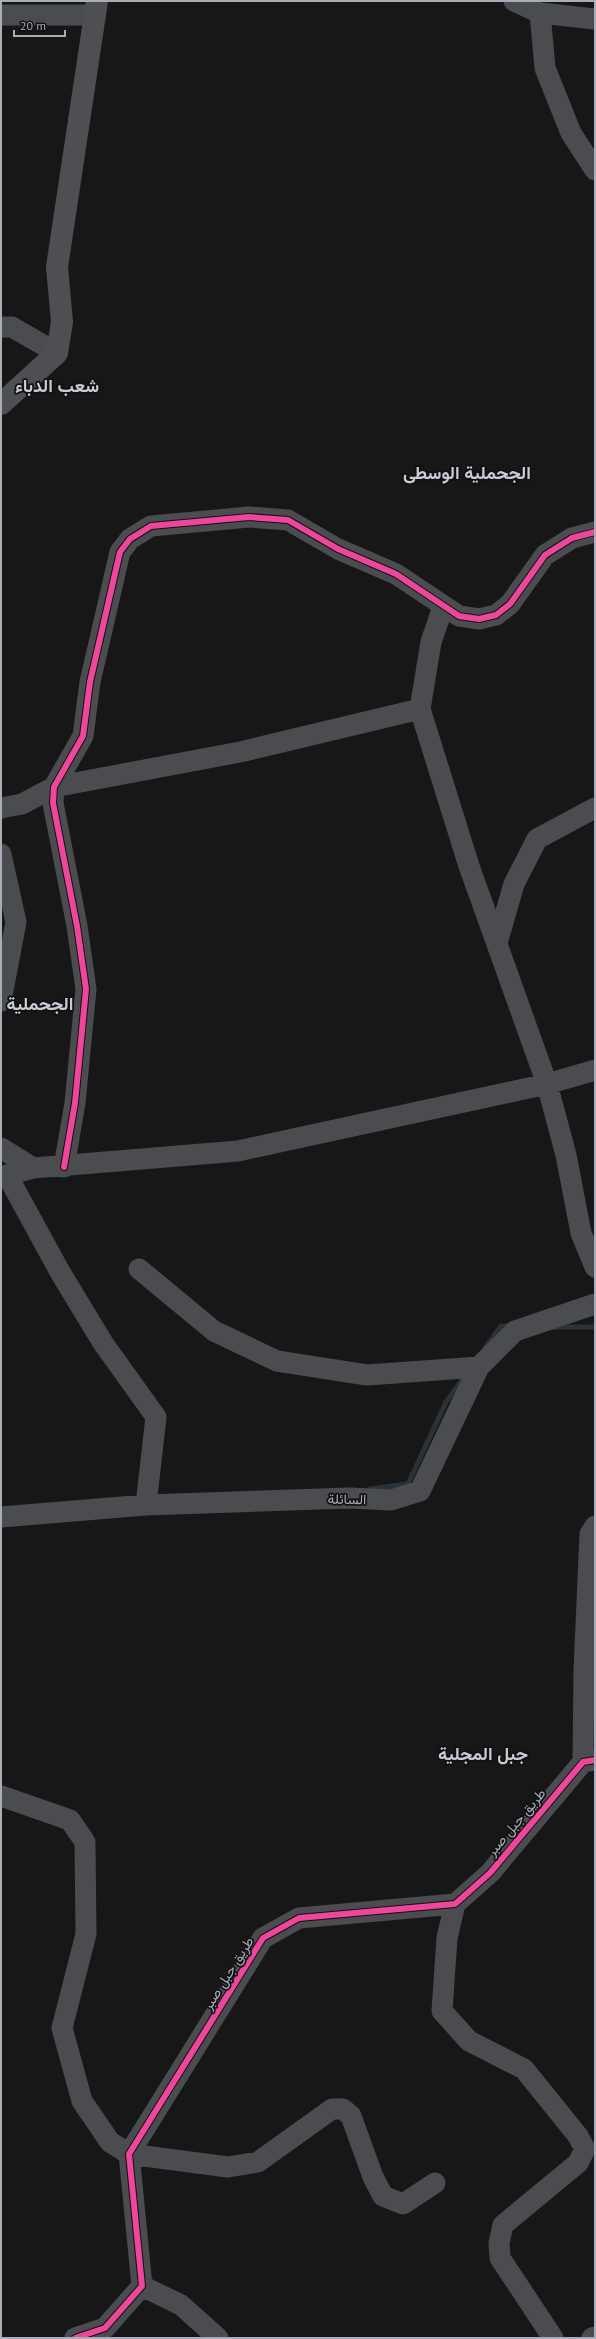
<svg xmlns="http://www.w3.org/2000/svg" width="596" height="2339" font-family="'PT Sans',Vazirmatn,sans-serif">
<rect width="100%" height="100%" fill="#171717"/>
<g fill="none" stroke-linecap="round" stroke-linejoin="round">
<!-- stream -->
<path stroke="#2a3239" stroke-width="5" d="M554,1327H595
M485,1348L501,1326H512
M370,1489L408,1484L446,1402L464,1377"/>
<!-- minor -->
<path stroke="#4b4c50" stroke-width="21" d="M514,1L540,13L595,19
M540,13L545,68L571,133L595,170
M1,15H94
M1,327H12L57,353
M443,607L431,642L420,709L469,866L547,1084L566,1155L581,1233L595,1267
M1,808L22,804L54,787L240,752L420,709
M1,854L16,922L1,1001
M497,943L514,884L537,839L595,808
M1,1148L33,1168L238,1151L547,1084L595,1070
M64,1167L75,1103L86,989L77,926L53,803L54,787L83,736L90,682L120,552L130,539L151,526L249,517L288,520L338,549L396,574L459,616L479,619L496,615L510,604L545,555L572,538L595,532
M33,1168L7,1175L60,1272L103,1343L156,1417L146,1505
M139,1269L214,1331L277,1361L367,1375L479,1367
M1,1517L146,1505L349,1498L391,1500L420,1491L479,1367L515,1331L595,1304
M583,1762L584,1670L590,1534L595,1526
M1,1796L70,1820L85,1842L86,1934L62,2028L82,2101L110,2142L129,2154L228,2167L258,2162L332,2109H343L351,2116L373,2177L383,2196L403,2204L435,2183
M455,1904L447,1938L442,2011L469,2041L524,2069L578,2136L585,2149L578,2163L503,2225L499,2243L500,2258L553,2338
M142,2286L181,2305L218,2338
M75,2338L105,2328L142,2286L129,2154L263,1938L299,1918L455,1904L490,1873L583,1762L595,1760
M592,2338L595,2337"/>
<!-- major -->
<path stroke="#4d4f52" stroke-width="22" d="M1,404L57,353L62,322L57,267L97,1"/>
<defs>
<path id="cycleway" d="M64,1167L75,1103L86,989L77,926L53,803L54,787L83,736L90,682L120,552L130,539L151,526L249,517L288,520L338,549L396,574L459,616L479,619L496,615L510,604L545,555L572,538L595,532
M75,2338L105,2328L142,2286L129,2154L263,1938L299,1918L455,1904L490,1873L583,1762L595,1760"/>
</defs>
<!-- cycleway casing -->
<use href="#cycleway" stroke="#111113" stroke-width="8"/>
<!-- cycleway -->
<use href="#cycleway" stroke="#ed469a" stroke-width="6"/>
</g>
<g text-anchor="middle" stroke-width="3.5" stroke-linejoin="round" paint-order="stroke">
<!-- street labels -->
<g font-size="14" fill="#a8adb8" stroke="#111113">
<text transform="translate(347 1499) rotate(1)" y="5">السائلة</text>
<text transform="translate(516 1822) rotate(-50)" y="5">طريق جبل صبر</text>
<text transform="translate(228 1973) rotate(-58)" y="5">طريق جبل صبر</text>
</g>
<!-- district labels -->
<g font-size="18" font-weight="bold" fill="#c9ccd4" stroke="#111113">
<text x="57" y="392">شعب الدباء</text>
<text x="467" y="479">الجحملية الوسطى</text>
<text x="40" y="1010">الجحملية</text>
<text x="483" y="1760">جبل المجلية</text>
</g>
</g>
<!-- border -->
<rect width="596" height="2339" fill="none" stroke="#a8adb8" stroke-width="4"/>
<!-- scale -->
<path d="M14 30v6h51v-6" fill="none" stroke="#a8adb8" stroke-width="2"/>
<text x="20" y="30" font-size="12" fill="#a8adb8" stroke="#111113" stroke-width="3" paint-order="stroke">20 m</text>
</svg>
